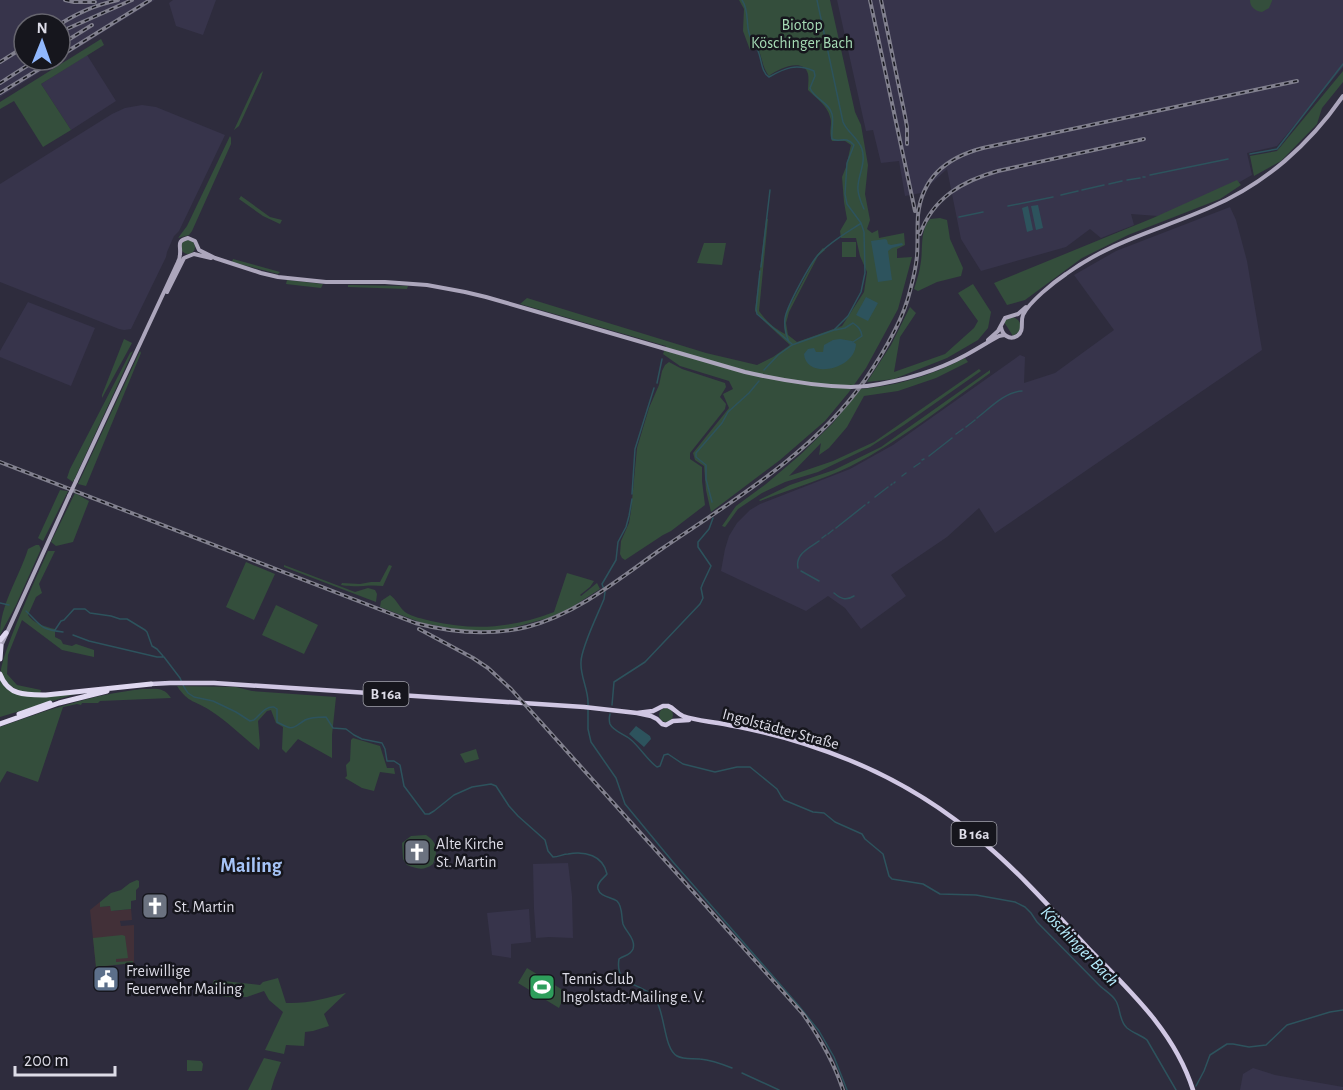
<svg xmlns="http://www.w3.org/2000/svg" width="1343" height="1090" font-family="'Alegreya Sans',sans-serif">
<rect width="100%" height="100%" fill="#2e2c3d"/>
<!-- built -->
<path fill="#37344b" d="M0,0H155L60,59V24H24V60H59L0,97Z
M173,0H216L203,35L176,26L169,3Z
M837,0H1343V67L1277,146L1247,153L1252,175L1215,196L1158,216L1131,214L1134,225L1101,238L1090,229L1066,247L981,271L961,239L947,169L921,193L905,196L899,161L881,163L873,130L866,131Z
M87,55L116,101L71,130L41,84Z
M142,105L156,107L225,135L179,231L174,236L167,252L166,257L131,329L124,330L119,329L0,282V184L112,114L125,108Z
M1230,207L1236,220L1247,261L1262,350L995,533L979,508L947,537L891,575L906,596L861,629L845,608L828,596L806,611L721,571L725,549L729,536L737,523L750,510L760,504L850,469L893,445L1020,355L1025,357L1024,383L1055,373L1114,330L1074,275L1116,251Z
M28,302L95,328L71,386L0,357V351Z
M568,863L572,896L573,938L549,937L536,938L534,909L533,864Z
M529,909L531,942L511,944V958L492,955L487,913Z
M1253,1068L1275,1075L1343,1087V1088L1342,1090H1240L1243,1074Z"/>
<!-- education -->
<path fill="#423038" d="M100,902V907L111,906L112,911L131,909L132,920L120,921L121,926L134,925V963L96,967L90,910Z"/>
<!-- green -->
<path fill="#344e3c" d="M739,0H830L855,112L861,125L868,165L865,194L870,220L867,229L872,233L878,230L879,238L904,233L905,245L897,249V258L912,257L898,309L866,368L849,392L825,421L780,460L711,512L706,490L704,466L695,460L693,453L729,408L723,394L733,389L729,381L680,366L663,354L666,346L520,304L527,298L706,353L757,365L773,357L790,345L766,323L755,311L766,219H768L759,311C766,321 775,329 785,334L784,323L787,311L817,255L823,248L825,250L818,256L789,312L786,323L788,335L797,342L842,326L864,292L867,272L860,256L856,238H841L840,231L847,219L844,202L842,177L846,167L851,145L845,141H832C828,130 833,125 830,117C828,106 815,97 808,90C808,85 809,79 808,74C804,57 777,69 769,76C762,68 762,55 757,46L750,50L743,31L744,9Z
M1250,0H1272V1L1269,8L1262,12C1255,11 1250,7 1250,0Z
M101,39L104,45L41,84L71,130L43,147L14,101L0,109V102Z
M263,71L261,78L239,126L234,130L260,74Z
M1343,71V82L1322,108L1317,124L1281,161L1254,176L1250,156L1277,151Z
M230,136L231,138V144L192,231L189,235L178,238L187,226Z
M1237,180L1241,185L1220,199L1128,235L1082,258L1025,300L1007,305L994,283L1153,218Z
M241,196L270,217L282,220L280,224L263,216L239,199Z
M940,218L947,220L950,239L963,268L961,276L937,282L918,291L914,289C917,280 920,270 921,261C923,245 920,231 930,219Z
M181 247a7 7 0 1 1 14 0a7 7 0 1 1-14 0Z
M842,242H856V257H842Z
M704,243H726L722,265L697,263Z
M233,259L280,272L278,274L232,262Z
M287,280L323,284L321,288L286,284Z
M973,284L991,312L988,328L978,340L947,358L894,379L867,382L891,345L910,307L916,313L900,337L894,372L945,354L974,328L978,321L958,293Z
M348,285L408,286L407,289L348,287Z
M1012,317C1020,319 1021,324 1020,331L1013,336L1004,322L1007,319Z
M124,339L132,343L102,398V395Z
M133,351L73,482L67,478L70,469L130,353Z
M140,351L141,353L86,486L78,484Z
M965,358L968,362L936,378L898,391L864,396L847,427L829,448L819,455L821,443L789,476L833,461L874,442L979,369L981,371L904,425L870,447L818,472L785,482L762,493L738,509L725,527L722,526L736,506L766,484L800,455L832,424L861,389C900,385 930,376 965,358Z
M669,362L682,369L725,383L726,387L720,397L726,404L725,409L690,453V459L702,467V481L705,505L671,531L663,535L625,560L622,558L620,554L621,541L629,523L631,511L637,448L649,408L659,385L662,371L665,365Z
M990,370V373C945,405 900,441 851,466C822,480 790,489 760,501L759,500L790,485L834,470L881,447Z
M60,490L68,491L43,541L38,538Z
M75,493L89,501L73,542L56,546L51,542Z
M36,545H39L41,549L16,605L0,635C0,604 19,578 28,549Z
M48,551H55L39,584L42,593L36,597L28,615C33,623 45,627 55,629V637L61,640L63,644L72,646L76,644L94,650V657L62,650L22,620L8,655L7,674L17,685L41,690L40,694C27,692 15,692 6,681C5,680 2,675 1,673C0,657 39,571 48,551Z
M246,562L275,574L254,620L226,607Z
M284,565L355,592L368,588L375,590L377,594L376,602L284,567Z
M389,565L392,566L383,586C368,584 356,588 341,585L342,583L360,584L371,582H380Z
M567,573L594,581L590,587L580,595L581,596L597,583L600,589L569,609L548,618L504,630L467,631L422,623L380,607L381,601L390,595C397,600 399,607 405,612C412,617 424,619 431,621C475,631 512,628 554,612Z
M276,605L318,625L304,654L262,635Z
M0,680C4,687 8,690 16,694H76L0,717Z
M177,686L236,687L252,691L336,697L332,735V758L298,739L286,753L282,749L283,727L276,723L271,710L267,711L258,721L260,745L259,750C243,737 228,722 211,711C195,700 189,704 177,686Z
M142,689C153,689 164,686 171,698L100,701L98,703H82L81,705L77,704L63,707L38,782L7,771L0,783V727C48,710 90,695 142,689Z
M659 715a7 7 0 1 1 14 0a7 7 0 1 1-14 0Z
M353,738L380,746L387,768H394L395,774L380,772L374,791L362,788L345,778L347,776L346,765L350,761L351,740Z
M476,749L479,759L465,763L460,754Z
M426,835C438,842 438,852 433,864C424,871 417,869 407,865L403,859L402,843L411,836Z
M137,880L139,881V887L136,890V900L131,901V909L111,911L110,906L100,907V902L111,893L121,890L130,883Z
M122,935L125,936L128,958L116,959V962L133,961V963L96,967L93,938Z
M527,968L566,992L559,1008L518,983Z
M278,978L286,1003C307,1004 327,998 346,993L324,1014L329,1026L313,1031L305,1032L304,1046L286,1045L284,1054L265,1050L283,1012L269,1000L264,991L247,997H224L211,988L214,980L260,985L263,982Z
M264,1058L281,1062L274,1080L271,1090H248Z
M187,1060L201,1061L203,1064L202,1071H187Z"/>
<!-- water -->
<path fill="#2d535d" d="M1038,205L1043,228L1036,230L1031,206Z
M1028,206L1033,230L1027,232L1022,208Z
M885,239L887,240L888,244L891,245L902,243L903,245L892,248L888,251L892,280L878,282L871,241Z
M866,297L878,303L868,321L856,315Z
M840,339L852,341L856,344C855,370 806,380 804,354L808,349L814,348L816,352H823L824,345L833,340Z
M636,726L650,736L651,739L644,747L629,734Z"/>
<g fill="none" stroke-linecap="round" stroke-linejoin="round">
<!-- stream -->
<path stroke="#2d535d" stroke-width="1.5" d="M742,0C749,10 746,22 749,33C751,40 755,45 758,51C762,60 761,72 769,77C785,68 796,63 814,71L815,76L810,88C814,99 829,102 832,114C834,122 831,130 832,139C840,143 845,135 854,145L847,163L845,194L847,204L861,223L864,232L865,273L861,292L848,316L834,330L792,345L778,355L764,370
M817,0L843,122C847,132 858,138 862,149C866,163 859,173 858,186C857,194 861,202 864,209
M1250,154L1277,149L1343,64
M1150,175L1228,159
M1143,177H1145
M1127,180L1140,178
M1109,184L1122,181
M1082,190L1104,185
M1061,195L1078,191
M1008,206L1053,197
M959,217L983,212
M761,267L770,190
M760,271L756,309L757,314L792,344
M835,330L845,328L853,323C859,327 861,330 862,336L853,342
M789,342C786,335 784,326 785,318C787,306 810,264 818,255C830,242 846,233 860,224
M657,383L662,359
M977,418C990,408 1005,392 1022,391
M966,427L975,420
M956,434L963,429
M929,456L952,438
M922,460L924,459
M914,467L920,463
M902,476L906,473
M894,483L895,482
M891,485L892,484
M632,494L635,449L654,388
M875,497L888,487
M712,502L706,479V465L696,457V453L722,423L728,412L749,393L759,381
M868,503L869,502
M836,528L865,505
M828,534L833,530
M822,538L826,535
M798,568C795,554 809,548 819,541
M801,571L819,581
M834,593C841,599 846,601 854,596
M0,603L9,605
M26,611C42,626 39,629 63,632
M55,630L61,621L64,620L74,609H85L90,613L111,616L120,619H127L145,630L147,632L152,646L157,649L163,656
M73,635L89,641L157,657H164L180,678L184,687L188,693L194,697L213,701L236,712L250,721L254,720C260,715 265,706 274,707L277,709V722C294,731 291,729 305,720C311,717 320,717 326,717L333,728L346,729L354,735L362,739L382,743L385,749L387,761H394L400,765L404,786L425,814H429L434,811L454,795L472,787L491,784L496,786L509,806L518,816L545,840L548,851L553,857C559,857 563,854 568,854C585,851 603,855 607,874C604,878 596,883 598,889C600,897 612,897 617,901C623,907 621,916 623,924C626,932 636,939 633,949C630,956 624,955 619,959C614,988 645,982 656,1000C665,1014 664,1049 677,1056C684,1060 693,1058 700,1059C711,1060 722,1064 732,1068
M588,705C589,690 580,677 581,662C581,648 598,614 604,599L605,592L602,584L616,560L618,542L626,527L629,516L632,499
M612,705L614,682L645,662L700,604L703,598L701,588L703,583L711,566L698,547V542L709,529L713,518
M588,709V729L591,742L616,778L625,804L673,862L799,1006L819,1031L834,1057L847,1090
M610,714C609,718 609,721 610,724C613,731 624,734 630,739C640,747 647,760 657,767L660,766L664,755L668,754L683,764L715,772L737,767H750L777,789L781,796L784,800L813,812L824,813L835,822L862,834L865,839L883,854L889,876L892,879L923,884L940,894L976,895L1015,902L1025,907L1031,913L1037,922L1099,985C1104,990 1113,995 1116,1001C1121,1010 1119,1021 1127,1028C1133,1033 1141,1035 1147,1040L1176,1090
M742,1073L779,1090
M1196,1086L1204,1071L1210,1055L1227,1044H1233L1249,1047L1266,1045L1287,1025L1330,1012L1343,1010"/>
<!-- secondary -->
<path stroke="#aca6bc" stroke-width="4" d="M167,292L184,258L194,254L211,258
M1001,327C1002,334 1009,341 1017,336C1025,331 1020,322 1023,315C1029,302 1054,282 1066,274C1113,240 1160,230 1211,207C1265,184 1310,144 1343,96
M144,335L178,262C179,260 180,256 180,254C181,245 176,241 188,238L195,241L199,250L215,258L261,273L278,277L326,282H385L427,285L465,292L486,297L745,372C780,380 814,386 851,387
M988,340L998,331L1005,318L1018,314L1026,307
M867,386C902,381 935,372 966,355C977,349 988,342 999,336L1004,335
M76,481L145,333
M1,646L69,496"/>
<!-- primary -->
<path stroke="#d0c7e3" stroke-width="4.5" d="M151,684L170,683H214L584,707L637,713L651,716L657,719L662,724L666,725L673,721L689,720
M637,713L653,711L663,706H668C674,708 676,713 683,716C694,720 706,721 718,723C729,725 739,727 749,729C783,736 817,747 849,760C898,780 944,808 984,843C1022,875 1055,913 1089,949C1130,991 1175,1032 1193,1090"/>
<!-- trunk -->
<path stroke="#dfd8f0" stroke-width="5" d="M0,640L6,633
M0,659L1,646
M0,674C8,696 26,695 46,695L151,684
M19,714L50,703
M0,724L59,703L107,691"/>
<defs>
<path id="rail" d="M65,0L74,2H95
M870,0L915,211
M881,0L905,116L907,127V144
M60,24C80,12 95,5 118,0
M60,32L132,0
M60,45L92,25
M60,56L150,0
M0,62L24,47
M0,83L36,60
M0,93L54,60
M920,234C933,198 962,181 998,171L1144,139
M0,462L415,623C453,633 489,636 527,627C577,614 619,579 660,550C732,501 814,453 865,380C882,355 903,321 910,291C913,280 916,267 917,256C918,242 917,228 918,215C922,177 948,157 983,148L1297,81
M419,629L473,658L488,668L511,689L803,1014C820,1038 834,1062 843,1090"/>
</defs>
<!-- rail casing -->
<use href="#rail" stroke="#81808e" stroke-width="4"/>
<!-- rail -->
<use href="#rail" stroke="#16161d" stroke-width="1.5" stroke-dasharray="4.5" stroke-linecap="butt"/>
<!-- secondary-bridge -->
<path stroke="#aca6bc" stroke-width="4" d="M851,387L867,386
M69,496L76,481"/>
</g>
<!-- icons -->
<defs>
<symbol id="church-square" viewBox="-11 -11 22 22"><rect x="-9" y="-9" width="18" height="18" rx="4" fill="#6b7280" stroke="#16161d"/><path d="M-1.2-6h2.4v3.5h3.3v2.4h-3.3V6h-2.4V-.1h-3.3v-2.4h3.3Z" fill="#fff"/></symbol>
<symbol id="civic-square" viewBox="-11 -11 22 22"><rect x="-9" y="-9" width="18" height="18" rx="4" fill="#5c6f8a" stroke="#16161d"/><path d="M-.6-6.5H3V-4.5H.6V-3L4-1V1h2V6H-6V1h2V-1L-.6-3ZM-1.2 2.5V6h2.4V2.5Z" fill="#fff"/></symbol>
<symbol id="stadium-square" viewBox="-11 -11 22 22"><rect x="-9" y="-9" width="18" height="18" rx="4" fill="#2e9e5b" stroke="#16161d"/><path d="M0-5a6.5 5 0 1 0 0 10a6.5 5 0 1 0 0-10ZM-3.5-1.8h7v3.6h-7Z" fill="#fff"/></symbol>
</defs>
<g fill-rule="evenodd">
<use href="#church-square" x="402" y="837" width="30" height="30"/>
<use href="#church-square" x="140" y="891" width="30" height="30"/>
<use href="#civic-square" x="91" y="964" width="30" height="30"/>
<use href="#stadium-square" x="527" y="972" width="30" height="30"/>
</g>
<g text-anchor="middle" stroke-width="5" stroke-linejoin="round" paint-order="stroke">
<!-- shield labels -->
<g fill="#16161d" stroke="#a1a1aa" stroke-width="1.5">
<rect x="363.5" y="682" width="45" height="24" rx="4.5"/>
<rect x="951.5" y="822" width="45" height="24" rx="4.5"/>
</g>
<g font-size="15" font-weight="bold" fill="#dddce7">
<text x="386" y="699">B 16a</text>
<text x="974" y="839">B 16a</text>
</g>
<!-- park labels -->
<g font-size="16" fill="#a5dbb5" stroke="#16161d">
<text x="802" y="30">Biotop<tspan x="802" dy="18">Köschinger Bach</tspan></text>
</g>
<!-- street labels -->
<g font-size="16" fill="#dddce7" stroke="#16161d">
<text transform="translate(781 728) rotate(15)" y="6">Ingolstädter Straße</text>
</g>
<!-- poi labels -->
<g font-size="16" fill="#dddce7" stroke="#16161d" text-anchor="start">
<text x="436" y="849">Alte Kirche<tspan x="436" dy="18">St. Martin</tspan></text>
<text x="174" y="912">St. Martin</text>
<text x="126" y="976">Freiwillige<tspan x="126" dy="18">Feuerwehr Mailing</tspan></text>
<text x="562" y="984">Tennis Club<tspan x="562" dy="18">Ingolstadt-Mailing e. V.</tspan></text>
</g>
<!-- water labels -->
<g font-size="18" font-style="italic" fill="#b5edfd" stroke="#16161d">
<text transform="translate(1080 946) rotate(46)" y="6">Köschinger Bach</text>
</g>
<!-- quarter labels -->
<g font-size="20" font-weight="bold" fill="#a5c3f6" stroke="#16161d">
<text x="251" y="872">Mailing</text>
</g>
</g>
<!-- north arrow -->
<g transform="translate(42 42) rotate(1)"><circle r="28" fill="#16161d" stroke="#66656e" stroke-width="1.5"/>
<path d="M0-4.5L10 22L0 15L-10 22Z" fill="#91b8fd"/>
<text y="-9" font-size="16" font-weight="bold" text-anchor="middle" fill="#dddce7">N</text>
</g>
<!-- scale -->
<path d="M15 1066v9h100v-9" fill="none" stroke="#dddce7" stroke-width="3"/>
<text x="24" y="1066" font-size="18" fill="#dddce7" stroke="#16161d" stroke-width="4.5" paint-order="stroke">200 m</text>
</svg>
